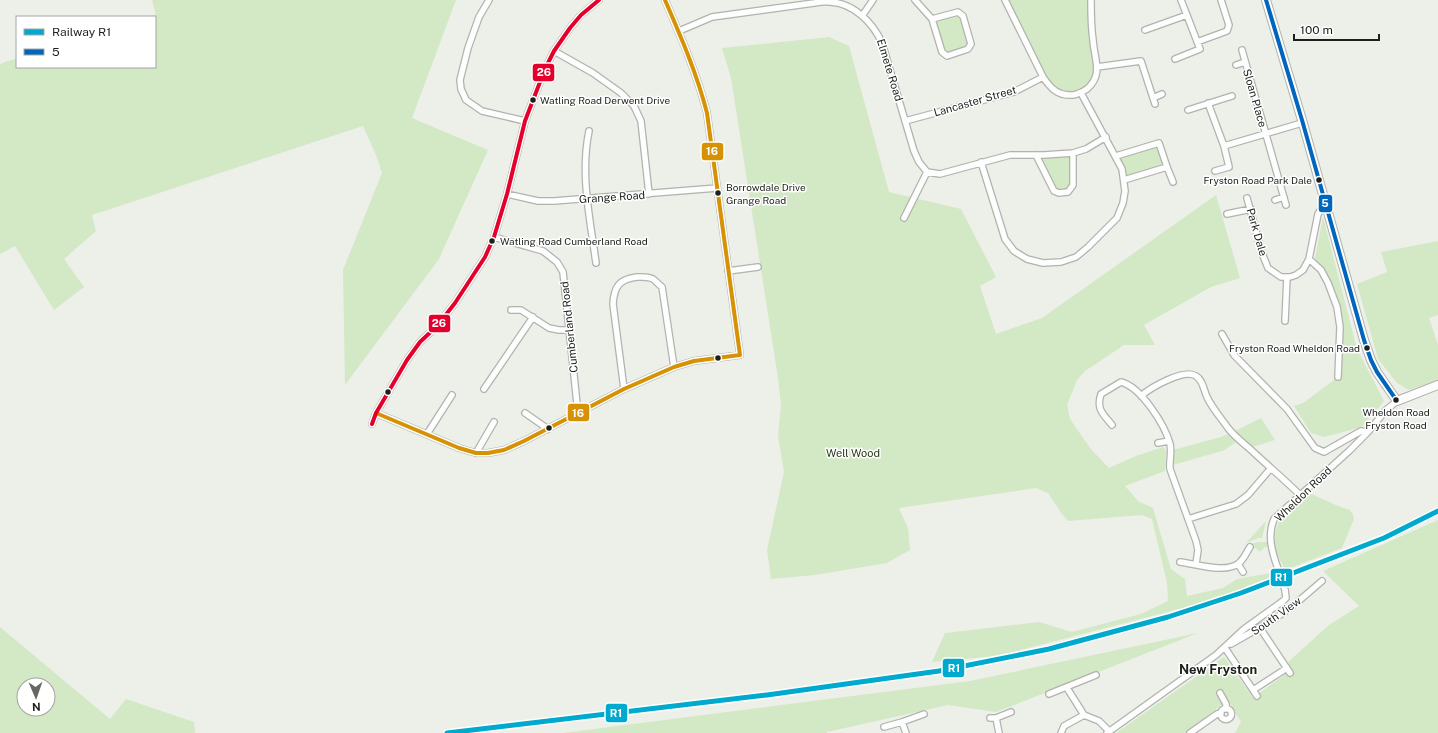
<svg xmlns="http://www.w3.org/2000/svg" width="1438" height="733" font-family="'Public Sans',sans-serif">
<rect width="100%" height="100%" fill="#ecf0e9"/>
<!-- green -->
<path fill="#d3e8c5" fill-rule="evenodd" d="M152,0H456L412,118L488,150L439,259L345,385L343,270L382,173L376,155L363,126L92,215L96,231L64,259L84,287L54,310L15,246L0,254V64L17,58V67H155V17H149L156,15Z
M1005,0H1091L1097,67L1090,86L1072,95L1050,88Z
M958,12L963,16L971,44L968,49L947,56L942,52L932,19Z
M829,37L849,46L889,192L961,209L996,277L980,286L996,334L1042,318L1216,195L1240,278L1211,287L1144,325L1155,345H1124L1085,371L1077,380L1067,405L1070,419L1090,448L1109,468L1136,456L1163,447L1166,451L1165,471L1125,486L1138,501L1153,508L1171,569L1185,579L1187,596L1223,588L1237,579L1271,573L1273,578L1206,602L998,656L932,662L945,633L1039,622L1072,632L1141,614L1168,601L1167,583L1152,519L1142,515L1068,521L1062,514L1048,493L1036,488L899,508L908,528L910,550L887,563L815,575L771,579L767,550L784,472L778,436L781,405L778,378L731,78L722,48Z
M1159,143L1167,167L1124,180L1116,156Z
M1073,153V185L1068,192L1054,191L1036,155Z
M1323,217L1357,349L1384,401L1362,427L1324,437L1311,433L1294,406L1303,403L1338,377L1337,307L1315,258Z
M1438,241V315L1429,318L1438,345V381L1409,390L1397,383L1378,359L1357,284L1387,272L1381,252Z
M1261,418L1275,440L1252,447L1235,431Z
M1228,434L1236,442L1225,450L1173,465V450L1221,437Z
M1309,493L1338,506L1350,510L1353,515L1354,519L1342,548L1285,570C1283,564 1278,558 1276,552C1273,542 1275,530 1279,521Z
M1438,520V733H1235L1241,722L1228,700L1185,733H1116L1224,657L1253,698L1292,669L1288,662L1329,625L1359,606L1323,571Z
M1266,521L1262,538H1258L1246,543Z
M1258,542H1267V547H1265L1260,552L1250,544Z
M0,627L110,719L126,699L194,722L195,733H0ZM24,685H48V709H24Z
M1198,633L996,712L948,705L827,732V733H563L970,681Z"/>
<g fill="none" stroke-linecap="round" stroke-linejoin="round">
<defs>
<path id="street" d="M489,0L479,17L468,48L460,80L461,89L466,100L482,111L525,121
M915,0L932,19L942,52L947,56L968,49L971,44L963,16L958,12L932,19
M1005,0L1043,77C1051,89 1058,96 1073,95C1079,94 1082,92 1087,89C1104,74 1094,59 1093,40C1091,27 1091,13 1091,0
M862,16L873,0
M1145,30L1187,15
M679,31L712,17L814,3C820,2 825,1 830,2C854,3 873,23 882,43L914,151L919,162L927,172L940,174L1010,155H1044L1073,153L1086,149L1106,137
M1197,42L1227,31L1229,25L1221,0
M1242,50L1286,205
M554,51L593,73L621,93L634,106L641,121L649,194
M1175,59L1200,49L1181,0
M1236,65L1245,62
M1097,67L1141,61L1155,104
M1153,98L1162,94
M1208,103L1224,146L1229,167L1215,171
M1188,110L1232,96
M905,121L1014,92L1043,77
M589,131C580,174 590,219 596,263
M1224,146L1302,123
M1036,155L1054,191L1059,193L1068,192L1073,185V153
M1116,156L1159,143L1167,167L1124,180
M981,162L1005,239L1014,251L1027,259L1043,263L1061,262L1076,257L1088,247L1117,218L1123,203L1125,191L1122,169L1081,93
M1167,167L1173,182
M507,194L538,201H554L717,188
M1247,198L1262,253L1268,268L1281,277H1290L1296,275L1303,270L1309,259L1318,214L1325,203
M1275,200L1284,197
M1227,214L1251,209
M904,218L927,172
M494,237L543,251L557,262L563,272L578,413
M1309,259L1321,270L1328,283L1337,307L1340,327L1338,377
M728,271L758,267
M511,310H521L549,328L559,330H569
M1285,321L1287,277
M1222,334L1234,355L1287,409L1315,448L1324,452L1361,431L1368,432
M484,389L533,317
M624,389L613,304C614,287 619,279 637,277C643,277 648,276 653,279C656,281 659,285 662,287L674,367
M1141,396C1150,388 1184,368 1196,376C1203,380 1204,391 1207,397C1212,408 1221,418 1228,428C1234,436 1242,442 1250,449C1267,465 1284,479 1300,495
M376,413L459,448L476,453H488L504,450L524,441L624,389L674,367L694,361L740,355L707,113C697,74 681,37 665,0
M525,413L548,429
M372,424L376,413L407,360L420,342L437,326L455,303L485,257L494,237L507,194L525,121L545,69L554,51L570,28L581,15L599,0
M1112,425C1103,414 1096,409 1101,394L1121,382C1141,387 1165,425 1170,444C1172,452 1169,461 1170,469L1196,541L1198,550L1196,564
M427,434L452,395
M1158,443L1169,441
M476,453L494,422
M1188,519L1236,504L1248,495L1271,468
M1180,562C1196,564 1226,574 1239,563C1244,559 1246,553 1250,547
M1238,564L1243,572
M1278,569C1272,552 1267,536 1274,519L1349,451L1368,432L1386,410L1397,401
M1260,628L1290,673
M1231,644L1273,620L1294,605L1322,581
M1225,648L1257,696
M1067,688L1084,715L1099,721L1109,731
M1253,690L1287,668
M1220,693L1226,704V709
M1049,694L1096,675
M1220.5 714a5.5 5.5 0 1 1 11 0a5.5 5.5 0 1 1-11 0Z
M990,718H996L1011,712
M996,718L999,733
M902,722L924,714
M884,727L902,722L906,733
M1061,733L1064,726L1084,715
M1107,733L1216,655L1244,629L1283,601L1286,598L1285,590
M1190,733L1217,714L1221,713"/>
<path id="secondary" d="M1266,0L1302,120L1364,340L1371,360L1377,372L1397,401L1438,385"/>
</defs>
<!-- street casing -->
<use href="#street" stroke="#b0b3ae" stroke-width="8"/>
<!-- secondary casing -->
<use href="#secondary" stroke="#b0b3ae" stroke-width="10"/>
<!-- street -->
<use href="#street" stroke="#fcfdfc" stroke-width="5.5"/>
<!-- secondary -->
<use href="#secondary" stroke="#fcfdfc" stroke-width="8"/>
<defs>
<path id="rail" d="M447,733L767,695L939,671L1049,649L1168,617L1241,593L1384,538L1438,511"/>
</defs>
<!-- rail casing -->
<use href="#rail" stroke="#babab9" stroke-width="3"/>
<!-- rail -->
<use href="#rail" stroke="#fff" stroke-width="1.5" stroke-dasharray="4.5" stroke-linecap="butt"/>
<defs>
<path id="street-bridge" d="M1278,569L1285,590"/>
</defs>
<!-- street-bridge casing -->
<use href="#street-bridge" stroke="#b0b3ae" stroke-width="8" stroke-linecap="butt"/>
<!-- street-bridge -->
<use href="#street-bridge" stroke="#fcfdfc" stroke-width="5.5"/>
<defs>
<path id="bus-1" d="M1266,0L1302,120L1364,340L1371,360L1377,372L1397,401"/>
<path id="bus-2" d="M376,413L459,448L476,453H488L504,450L524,441L624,389L674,367L694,361L740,355L707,113C697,74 681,37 665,0"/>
<path id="bus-3" d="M372,424L376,413L407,360L420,342L437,326L455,303L485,257L494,237L507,194L525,121L545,69L554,51L570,28L581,15L599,0"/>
</defs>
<!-- bus-1 casing -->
<use href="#bus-1" stroke="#fff" stroke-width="7"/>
<!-- bus-2 casing -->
<use href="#bus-2" stroke="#fff" stroke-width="7"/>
<!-- bus-3 casing -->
<use href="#bus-3" stroke="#fff" stroke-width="7"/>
<!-- bus-1 -->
<use href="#bus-1" stroke="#0065bd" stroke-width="4"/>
<!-- bus-2 -->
<use href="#bus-2" stroke="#d69204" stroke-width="4"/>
<!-- bus-3 -->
<use href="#bus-3" stroke="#e4002b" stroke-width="4"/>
<defs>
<path id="rail-1" d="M447,733L767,695L939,671L1049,649L1168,617L1241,593L1384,538L1438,511"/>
</defs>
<!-- rail-1 casing -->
<use href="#rail-1" stroke="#fff" stroke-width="8"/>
<!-- rail-1 -->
<use href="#rail-1" stroke="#00a9ce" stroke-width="5"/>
</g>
<!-- markers -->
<g fill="#1c1f1a" stroke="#fff" stroke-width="1.5">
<circle cx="533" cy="100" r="3.5"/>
<circle cx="1319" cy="180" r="3.5"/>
<circle cx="718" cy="193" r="3.5"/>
<circle cx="492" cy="241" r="3.5"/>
<circle cx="1367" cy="348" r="3.5"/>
<circle cx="718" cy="358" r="3.5"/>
<circle cx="388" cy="392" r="3.5"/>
<circle cx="1396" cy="400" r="3.5"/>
<circle cx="549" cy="428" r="3.5"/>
</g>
<g text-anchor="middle" stroke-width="3" stroke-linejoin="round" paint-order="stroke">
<!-- bus labels -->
<g font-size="10" fill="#1c1f1a" stroke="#fff" text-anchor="start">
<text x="540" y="104">Watling Road Derwent Drive</text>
<text x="1312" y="184" text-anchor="end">Fryston Road Park Dale</text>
<text x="726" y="191">Borrowdale Drive<tspan x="726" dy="13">Grange Road</tspan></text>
<text x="500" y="245">Watling Road Cumberland Road</text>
<text x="1360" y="352" text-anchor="end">Fryston Road Wheldon Road</text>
<text x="1396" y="416" text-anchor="middle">Wheldon Road<tspan x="1396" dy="13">Fryston Road</tspan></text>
</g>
<!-- street labels -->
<g font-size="11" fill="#1c1f1a" stroke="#fff">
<text transform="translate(890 70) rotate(73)" y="4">Elmete Road</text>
<text transform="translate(1255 98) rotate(74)" y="4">Sloan Place</text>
<text transform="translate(975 101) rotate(-16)" y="4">Lancaster Street</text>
<text transform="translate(612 197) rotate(-4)" y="4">Grange Road</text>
<text transform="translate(1257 232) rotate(74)" y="4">Park Dale</text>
<text transform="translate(569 327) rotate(-96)" y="4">Cumberland Road</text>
<text transform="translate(1303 494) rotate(-44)" y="4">Wheldon Road</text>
<text transform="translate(1276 616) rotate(-35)" y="4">South View</text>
</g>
<!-- park labels -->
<g font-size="11" fill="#1f320f" stroke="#fff">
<text x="853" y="457">Well Wood</text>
</g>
<!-- quarter labels -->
<g font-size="13" font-weight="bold" fill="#1c1f1a" stroke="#fff">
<text x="1218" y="674">New Fryston</text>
</g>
</g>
<g stroke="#fff" stroke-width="1.5">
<rect x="532" y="63" width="23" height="19" rx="4" fill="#e4002b"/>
<rect x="701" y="142" width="23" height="19" rx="4" fill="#d69204"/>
<rect x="1318" y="194" width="15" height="19" rx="4" fill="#0065bd"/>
<rect x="428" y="314" width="23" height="19" rx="4" fill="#e4002b"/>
<rect x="567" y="403" width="23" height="19" rx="4" fill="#d69204"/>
<rect x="1270" y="568" width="23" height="19" rx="4" fill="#00a9ce"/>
<rect x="942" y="658" width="23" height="20" rx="4" fill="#00a9ce"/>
<rect x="605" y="703" width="23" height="20" rx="4" fill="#00a9ce"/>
</g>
<g font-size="11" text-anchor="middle" font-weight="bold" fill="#fff">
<text x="544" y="76">26</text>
<text x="712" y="155">16</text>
<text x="1325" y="207">5</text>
<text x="439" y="327">26</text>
<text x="578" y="417">16</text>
<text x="1281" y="581">R1</text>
<text x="954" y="672">R1</text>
<text x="616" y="717">R1</text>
</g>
<!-- legend -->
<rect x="16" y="16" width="140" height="52" fill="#ffffff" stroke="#a4a5a3"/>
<rect x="24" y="29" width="20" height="6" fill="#00a9ce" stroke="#a4a5a3"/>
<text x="52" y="36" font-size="12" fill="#1c1f1a">Railway R1</text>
<rect x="24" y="49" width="20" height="6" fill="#0065bd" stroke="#a4a5a3"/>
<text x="52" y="56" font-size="12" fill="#1c1f1a">5</text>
<!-- north arrow -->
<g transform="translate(36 697) rotate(178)"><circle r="19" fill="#ffffff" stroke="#a4a5a3"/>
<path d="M0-3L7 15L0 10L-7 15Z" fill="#656862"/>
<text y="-6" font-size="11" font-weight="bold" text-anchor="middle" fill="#1c1f1a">N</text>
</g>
<!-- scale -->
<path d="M1294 34v6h85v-6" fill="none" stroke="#1c1f1a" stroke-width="2"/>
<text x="1300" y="34" font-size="12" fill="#1c1f1a" stroke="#ffffff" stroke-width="3" paint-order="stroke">100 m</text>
</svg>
